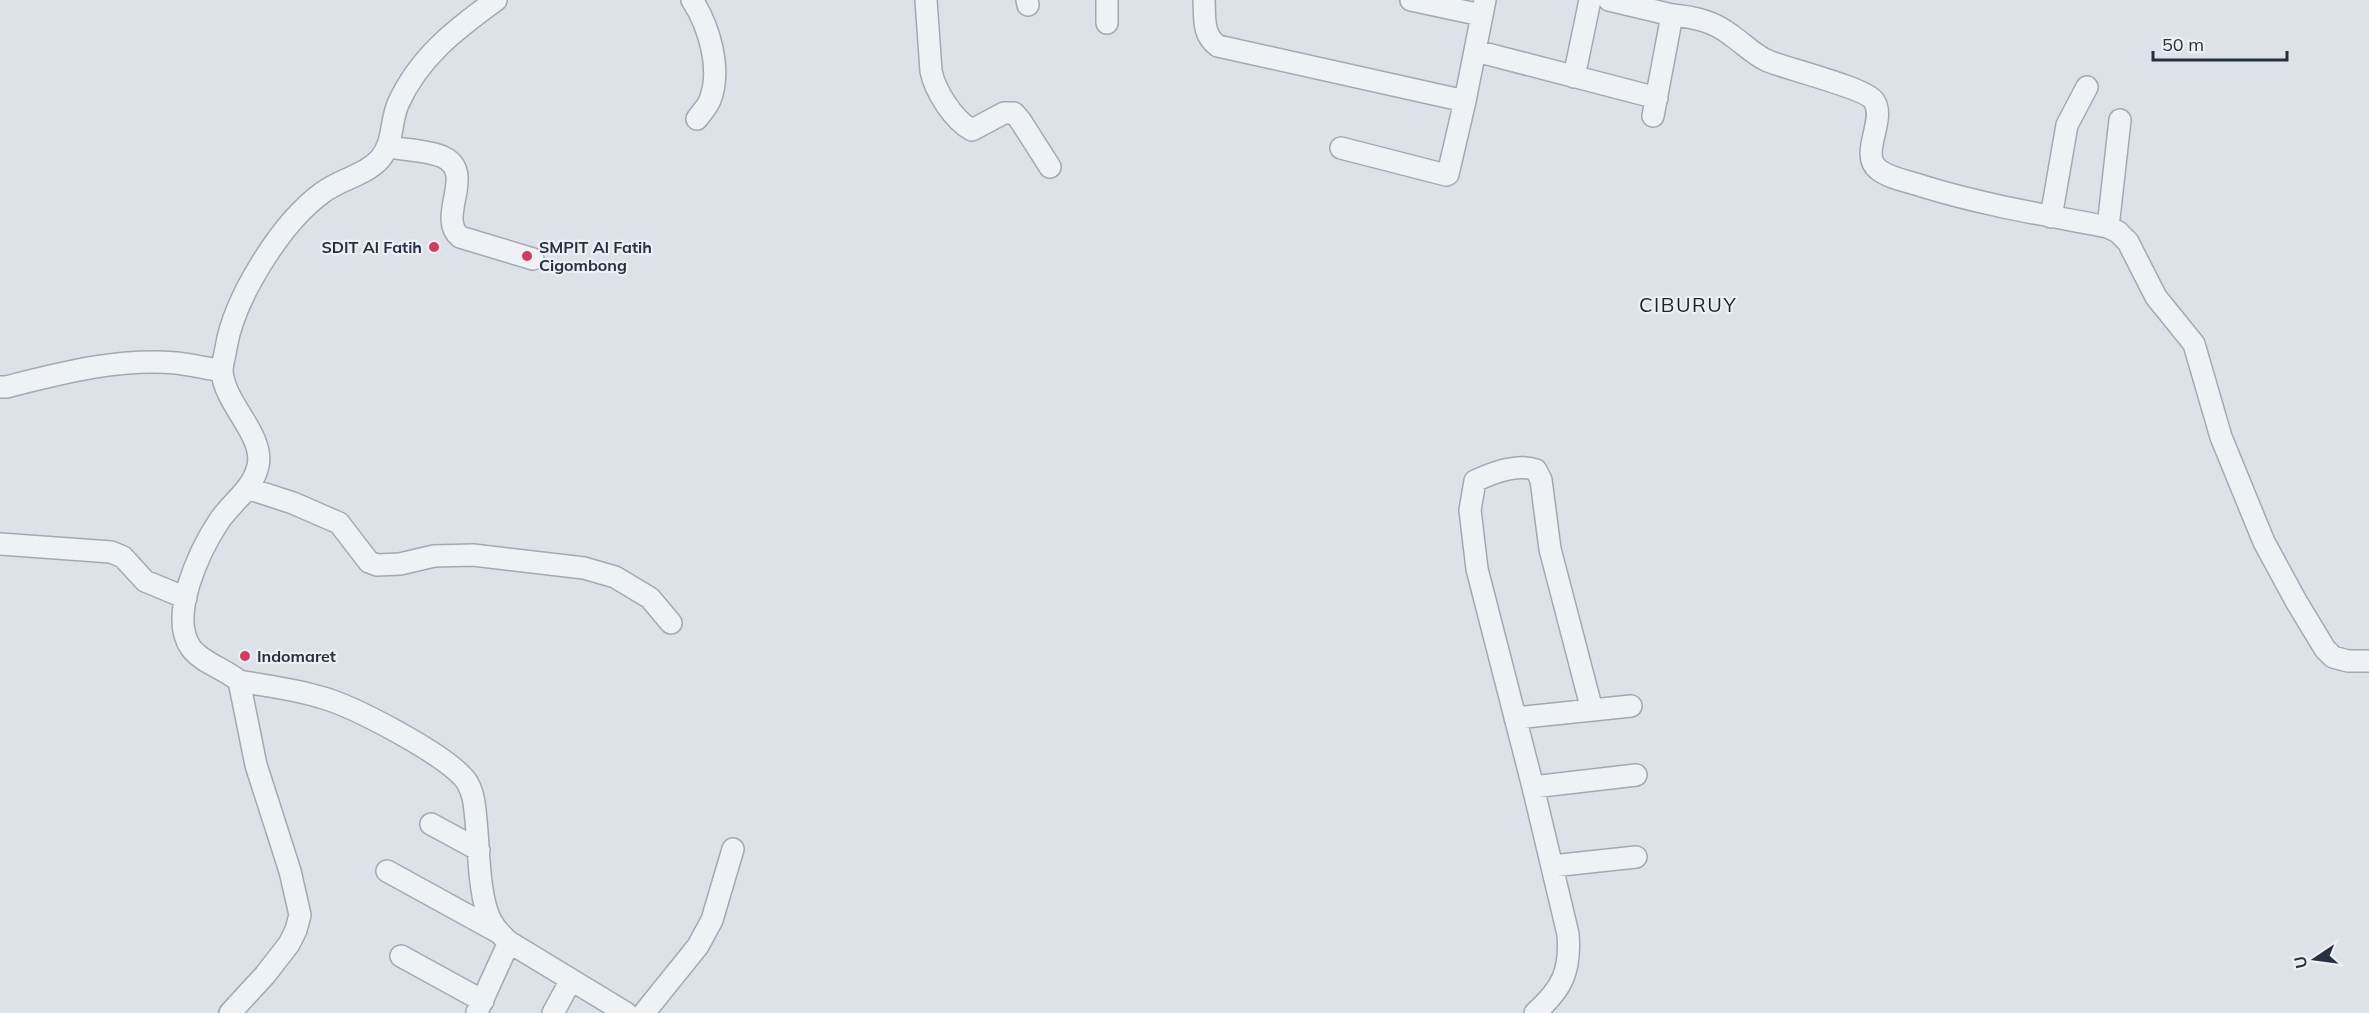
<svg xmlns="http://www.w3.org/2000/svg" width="2369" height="1013" font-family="Mulish,sans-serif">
<rect width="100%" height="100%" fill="#dce2e7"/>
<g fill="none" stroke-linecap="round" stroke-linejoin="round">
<defs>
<path id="minor" d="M692,0C709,26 722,69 710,100C708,106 701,113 697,119
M926,0L931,71C935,91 954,121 972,130L1004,113H1014L1020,120L1050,167
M1027,0L1028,5
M1204,0C1205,17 1202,35 1218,46L1465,101
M1411,0L1481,15
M1609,0L1672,15L1653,116
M1672,15C1694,17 1713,21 1731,35C1744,44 1754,55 1768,61C1787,69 1866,88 1874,101C1887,120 1858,155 1879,170C1891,179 1908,181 1922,186C1983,205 2045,215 2108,227L2118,232L2128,242L2156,297L2194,344L2221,437L2264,542L2296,601L2325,649L2333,657L2348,661H2369
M1107,23V0
M1476,51L1657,98
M1574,77L1590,0
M388,147C405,150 427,150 443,157C477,173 436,217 460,237L533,259
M1341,148L1446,175L1448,174L1465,101L1485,0
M2051,217L2067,125L2087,87
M2108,227L2120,120
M0,387H6C62,373 118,358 176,363C192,365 207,368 222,371
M247,488L293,503L339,523L369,562L377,565L400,564L434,556L473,555L584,568L615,577L650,598L671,623
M0,544L111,552L123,557L145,581L186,598
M239,681C266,686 294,689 320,697C354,706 440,752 463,777C469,783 471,790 473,797C480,831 476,893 491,921C496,930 502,936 509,942L626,1013
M1515,718L1631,706
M1533,787L1636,775
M431,824L479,850
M1552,866L1636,857
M387,871L498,932
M401,956L483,1001
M477,1012L509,942
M230,1013L265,975L289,944L296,930L300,915L290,871L256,765L239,681C225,669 201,662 191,648C168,616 200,550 219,521C231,503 253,489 258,466C265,435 224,404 222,371C222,364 225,355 226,348C234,298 281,223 322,193C340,179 364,176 380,159C394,142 390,123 398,104C419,57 456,29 496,0
M553,1013L571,980
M644,1013L698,946L712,920L733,849
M1535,1013C1562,989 1571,971 1568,934L1533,787L1477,569L1470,510L1475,481C1492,473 1518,463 1536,470L1541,480L1550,549L1592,710"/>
</defs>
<!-- minor casing -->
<use href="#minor" stroke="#a2a9b1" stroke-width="24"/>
<!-- minor -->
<use href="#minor" stroke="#eff2f5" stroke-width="21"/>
</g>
<!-- markers -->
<g fill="#d23c5e" stroke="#ecf0f5" stroke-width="2">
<circle cx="434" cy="247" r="6"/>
<circle cx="527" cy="256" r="6"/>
<circle cx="245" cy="656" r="6"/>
</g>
<g text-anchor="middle" stroke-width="4.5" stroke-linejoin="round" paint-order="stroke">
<!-- poi labels -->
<g font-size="16" font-weight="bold" fill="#26303e" stroke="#ecf0f5" text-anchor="start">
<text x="422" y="253" text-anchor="end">SDIT Al Fatih</text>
<text x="539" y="253">SMPIT Al Fatih<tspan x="539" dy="18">Cigombong</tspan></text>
<text x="257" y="662">Indomaret</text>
</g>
<!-- quarter labels -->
<g font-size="20" letter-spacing="1.5" fill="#18212e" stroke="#ecf0f5">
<text x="1688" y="312">CIBURUY</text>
</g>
</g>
<!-- north arrow -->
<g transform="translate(2315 959) rotate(257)" stroke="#ecf0f5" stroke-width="4.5" paint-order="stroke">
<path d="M0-4.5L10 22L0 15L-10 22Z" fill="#26303e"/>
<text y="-9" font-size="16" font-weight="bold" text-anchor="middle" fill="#26303e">U</text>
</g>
<!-- scale -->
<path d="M2153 51v9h134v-9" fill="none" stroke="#26303e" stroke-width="3"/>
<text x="2162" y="51" font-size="18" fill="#26303e" stroke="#ecf0f5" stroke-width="4.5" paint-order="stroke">50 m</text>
</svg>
